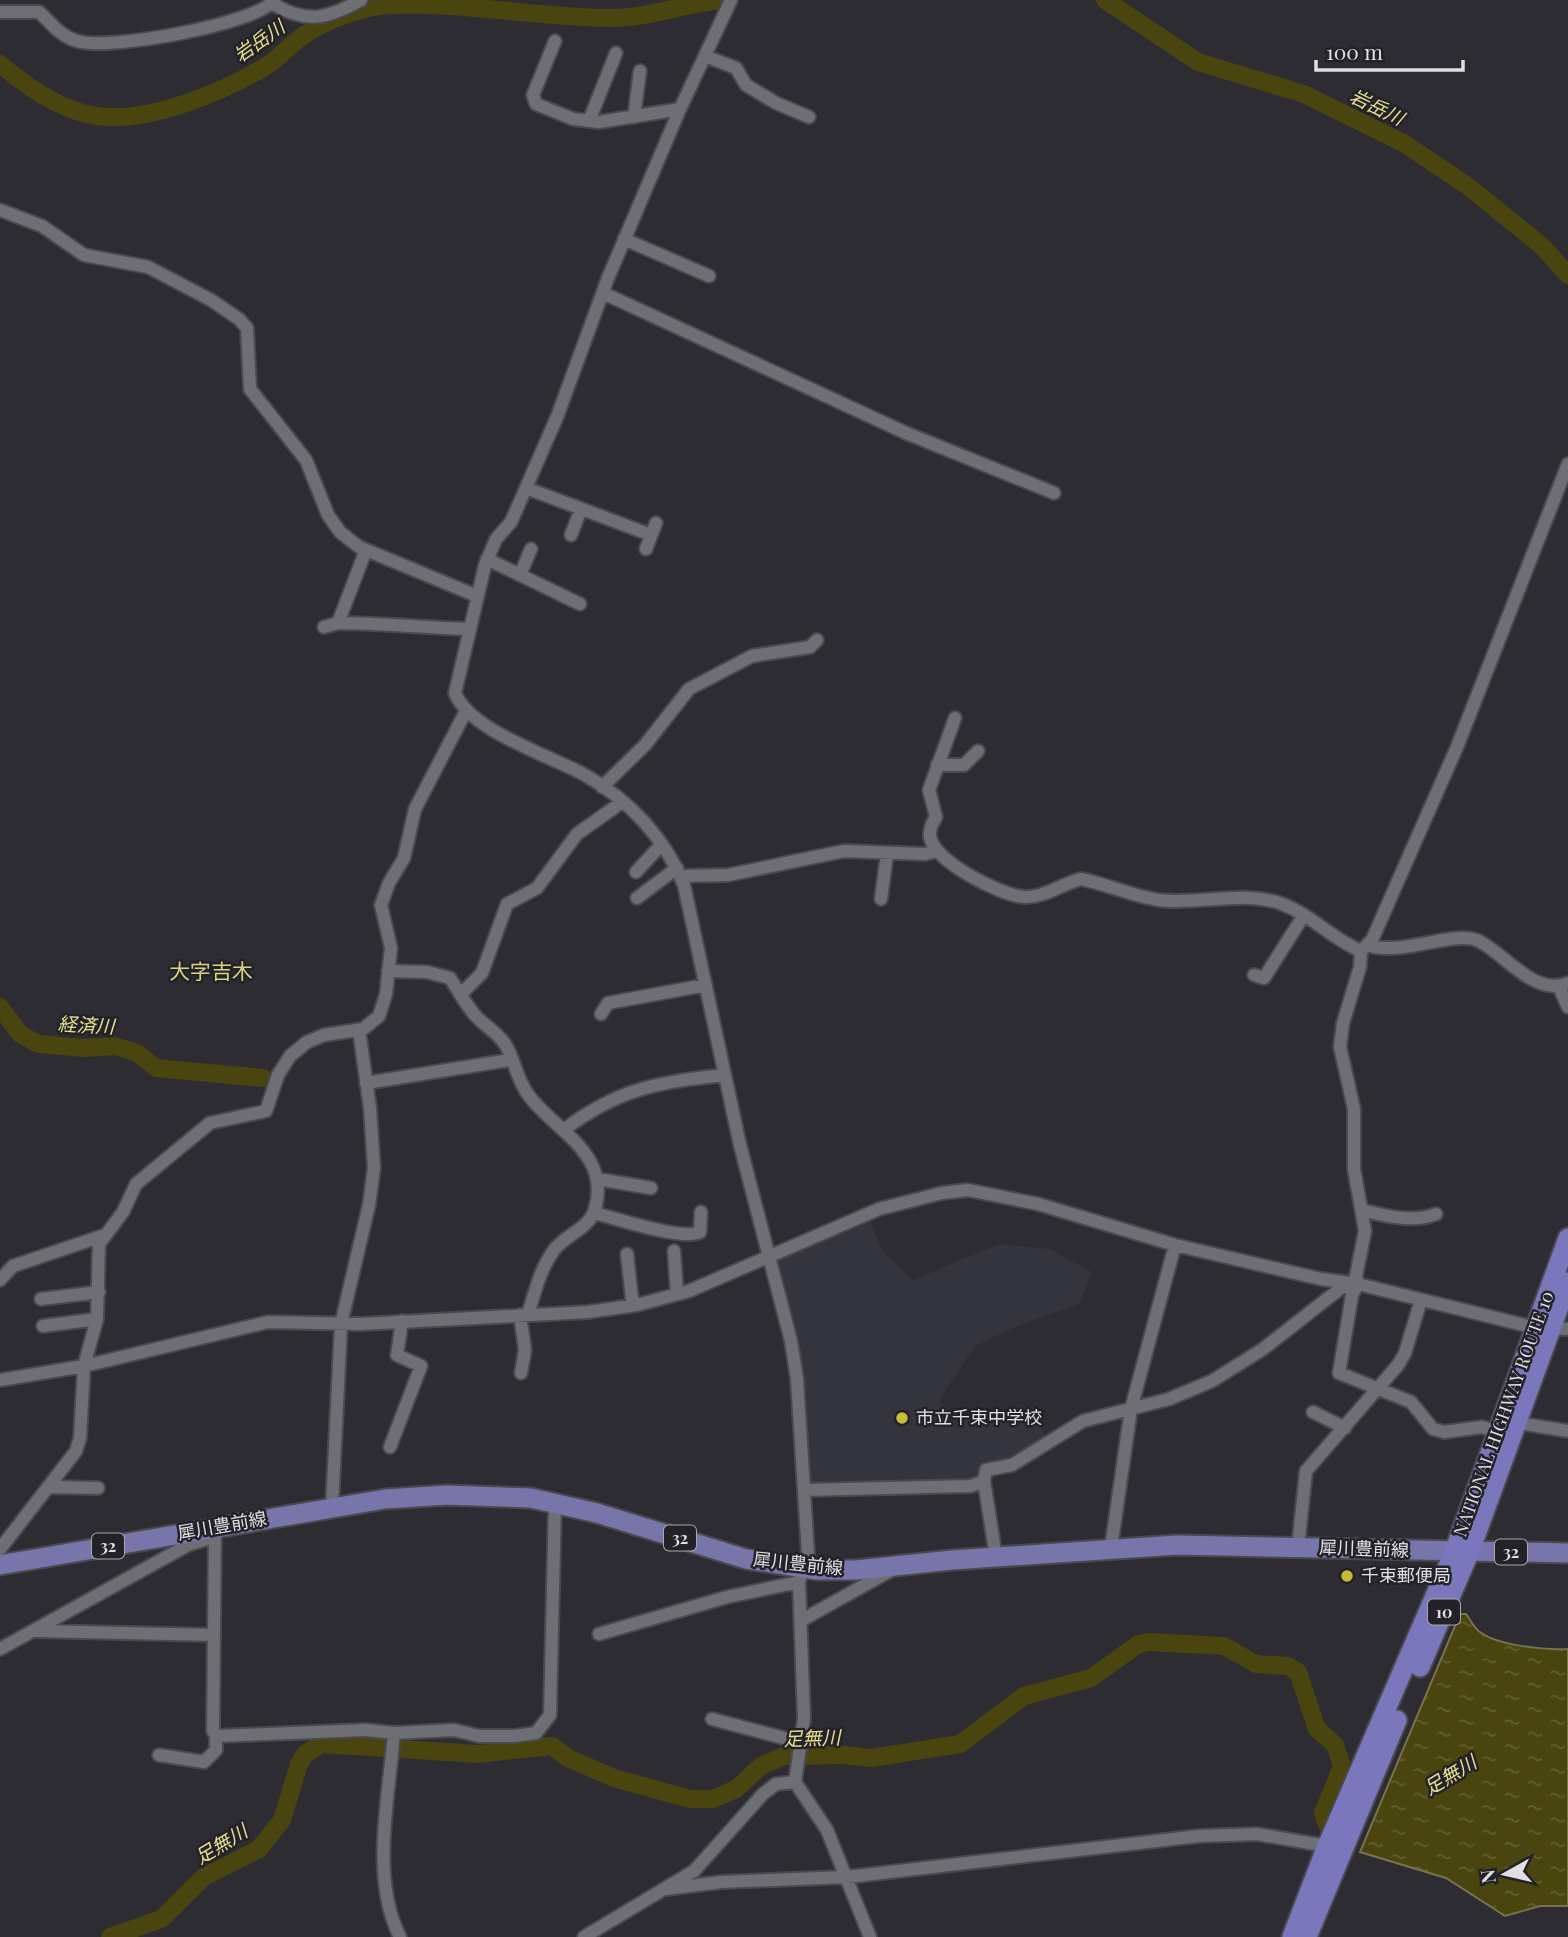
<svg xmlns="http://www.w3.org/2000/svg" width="1568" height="1937" font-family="'Playfair Display','Noto Sans JP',serif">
<defs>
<pattern id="water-ripples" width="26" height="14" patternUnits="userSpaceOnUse" patternTransform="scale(1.75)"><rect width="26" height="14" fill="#4a440e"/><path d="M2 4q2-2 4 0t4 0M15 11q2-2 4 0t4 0" fill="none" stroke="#645f31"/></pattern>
</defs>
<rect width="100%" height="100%" fill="#2c2c32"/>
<!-- built -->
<path fill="#34343f" d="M868,1213L882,1251L913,1280L999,1244L1049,1249L1092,1272L1080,1304L1017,1326L975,1346L939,1400L955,1417L996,1418L1018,1406L1036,1407L1046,1446L986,1470L984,1481L805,1490L791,1341L777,1260Z"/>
<!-- water -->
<path fill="url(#water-ripples)" stroke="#77734e" stroke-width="2" d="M1460,1614H1466C1470,1619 1474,1628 1480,1632C1498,1646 1546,1650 1568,1649V1906H1540L1505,1916L1446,1878L1360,1852Z"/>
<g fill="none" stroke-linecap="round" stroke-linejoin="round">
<!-- river -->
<path stroke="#4a440e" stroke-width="18" d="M1105,0L1198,62L1304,94L1405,144L1469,187L1542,246L1568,275
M0,64C27,87 61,111 97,116C148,124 225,91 268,65C280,57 289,46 300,38C322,22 353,10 379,6C454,0 531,17 607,18C646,19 682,4 721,0
M0,1007L20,1034L38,1044L84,1048L115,1046L137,1053L156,1068L263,1078
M110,1937L161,1919L204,1877L259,1849L282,1820L299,1764L305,1754L321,1744L478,1754L552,1746L568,1758L614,1778L690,1799H713L736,1789L761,1766L784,1756L844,1755L871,1758L960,1744L1024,1696L1091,1678L1137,1645L1148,1642L1224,1646L1256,1664L1288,1666L1298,1672L1317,1729L1335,1745L1342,1766L1323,1813L1327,1825"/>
<defs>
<path id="minor" d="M731,0L680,109L608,278L557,417L511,522L496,539L485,565L455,693C470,731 549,755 585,775C629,800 665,838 684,885L740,1145L791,1341L797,1379L808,1554L799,1582L804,1719L795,1782L827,1830L870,1937
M273,4C307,24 327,19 361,0
M0,12H39C51,23 61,37 77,41C107,51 258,24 274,0
M555,41L533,95L536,104L573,119L599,122L680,109
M705,56L736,68L746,85L776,103L809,117
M634,117L640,71
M589,121L616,53
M0,210L42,226L84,255L148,267L211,300L239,319L247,328L250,389L306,460L328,515L340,532L359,547L477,596
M624,239L709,276
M603,293L906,433L1054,493
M1568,464L1457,747L1372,940L1361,951L1360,967L1343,1023L1340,1047L1354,1109V1169L1365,1231L1356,1276L1358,1284L1352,1295L1339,1373L1411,1402L1433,1429L1444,1432L1482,1427L1498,1432L1518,1423L1568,1431
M526,488L651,535
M571,535L581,509
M646,549L656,523
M487,559L580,604
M520,575L531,549
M338,623C382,623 424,628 468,629
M324,627L338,623L366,550
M955,718L929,790L936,817C932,824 929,829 930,837C935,862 1000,895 1024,897C1044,898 1061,884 1081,879C1107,884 1131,896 1159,900C1196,905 1247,890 1282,904C1312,915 1332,939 1361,951
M937,765H964L978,751
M602,787L645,745L689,689L752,656L810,647L817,640
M636,872L662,844
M680,876L728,875L844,851L925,854L937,851
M637,898L677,868
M881,899L887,854
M1367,945C1403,957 1454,929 1479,941C1506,955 1535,997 1568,983
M388,971L427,972L450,978C458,990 465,1003 474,1014C483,1025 497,1032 505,1044C515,1059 516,1079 529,1096C557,1132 611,1154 595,1209C589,1229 566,1234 554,1250C540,1269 535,1292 528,1314
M1254,975L1264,978L1304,915
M1559,987L1568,1007
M461,994L482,973L507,904L537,888L577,834L622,802
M601,1014L608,1003L706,985
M366,1083L510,1060
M565,1129C619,1088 660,1082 725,1075
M597,1179L651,1188
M1362,1210C1385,1216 1413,1223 1436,1214
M594,1213C616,1218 682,1241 700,1232L701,1212
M674,1251L677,1294
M627,1254L632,1299L637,1305
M0,1280L13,1266L105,1235
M41,1299L99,1292
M520,1315L525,1350L521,1373
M43,1326L97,1319
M0,1380L84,1366L268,1322L361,1324L588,1312L637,1305L689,1291L879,1209L942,1193L968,1190L1038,1204L1175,1245L1321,1279L1358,1284L1536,1328L1568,1329
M1313,1412L1345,1428
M390,1447L421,1366L397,1355L402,1321
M50,1487L98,1488
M805,1490L971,1486L984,1481
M332,1507L341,1324L369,1205L374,1168L370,1108L359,1030
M215,1527L213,1731L216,1736L366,1730L394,1733L454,1730L479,1736H515L536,1733L550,1715L555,1503
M1298,1547L1306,1471L1398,1365L1405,1353L1421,1300
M1111,1548L1131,1409L1175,1245
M0,1549L76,1451L80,1438L84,1366L97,1319L99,1244L123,1212L136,1184L210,1123L266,1111L278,1075L290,1056L307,1042L324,1035L363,1029L379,1016L386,994L391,948L381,905L389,883L404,858L415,809L466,711
M996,1557L984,1481L986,1470L1012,1465L1083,1421L1169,1399L1212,1381L1263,1349L1341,1288L1355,1285
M802,1620L897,1567
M36,1631L214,1635
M599,1634L727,1597L799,1582
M0,1649L188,1545L213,1537
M712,1719L803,1743
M394,1733C389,1797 370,1878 400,1937
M159,1755L204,1762L216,1750V1736
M666,1889L721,1882L847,1877L1199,1836L1257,1834L1327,1846
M584,1937L694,1871L763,1794L776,1784L795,1782"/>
<path id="primary" d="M0,1565L385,1499L447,1495L531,1498L597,1513L746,1559L817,1570H856L952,1560L1177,1545L1568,1553"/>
<path id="trunk" d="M1420,1667L1470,1551L1568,1282
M1292,1937L1327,1846L1454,1552L1568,1238
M1307,1937L1397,1720"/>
</defs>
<!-- minor casing -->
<use href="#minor" stroke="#49494f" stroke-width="16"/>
<!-- primary casing -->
<use href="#primary" stroke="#49494f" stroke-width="23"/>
<!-- trunk casing -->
<use href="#trunk" stroke="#49494f" stroke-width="23"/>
<!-- minor -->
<use href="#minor" stroke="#6e6e75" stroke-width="12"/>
<!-- primary -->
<use href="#primary" stroke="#7775aa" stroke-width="19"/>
<!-- trunk -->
<use href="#trunk" stroke="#7a77bc" stroke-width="19"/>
</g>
<!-- markers -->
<g fill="#c7bb3b" stroke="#222228" stroke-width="2.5">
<circle cx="902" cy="1418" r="7"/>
<circle cx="1347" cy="1576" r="7"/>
</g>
<g text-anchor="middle" stroke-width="5" stroke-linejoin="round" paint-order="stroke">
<!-- shield labels -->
<g fill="#222228" stroke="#a7a7ac" stroke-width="2">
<rect x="664" y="1525.5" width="32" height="25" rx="5"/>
<rect x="92" y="1533.5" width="32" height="25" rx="5"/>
<rect x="1495" y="1539.5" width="32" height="25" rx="5"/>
<rect x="1428" y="1599.5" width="32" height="25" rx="5"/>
</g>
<g font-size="16" font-weight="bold" fill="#e0e0e4">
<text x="680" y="1544">32</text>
<text x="108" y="1552">32</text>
<text x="1511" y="1558">32</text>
<text x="1444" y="1618">10</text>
</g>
<!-- street labels -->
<g font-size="18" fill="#e0e0e4" stroke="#222228">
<text transform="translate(1504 1414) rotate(-70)" y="6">NATIONAL HIGHWAY ROUTE 10</text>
<text transform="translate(222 1526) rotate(-10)" y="6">犀川豊前線</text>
<text transform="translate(1364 1549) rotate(2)" y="6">犀川豊前線</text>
<text transform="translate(798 1564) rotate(6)" y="6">犀川豊前線</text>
</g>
<!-- poi labels -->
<g font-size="18" fill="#e0e0e4" stroke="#222228" text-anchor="start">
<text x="916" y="1424">市立千束中学校</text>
<text x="1361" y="1582">千束郵便局</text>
</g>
<!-- water labels -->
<g font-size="19" font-style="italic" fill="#e7e08f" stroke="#222228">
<text transform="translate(259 41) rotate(-35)" y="7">岩岳川</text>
<text transform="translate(1377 107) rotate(26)" y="7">岩岳川</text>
<text transform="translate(86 1025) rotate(3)" y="7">経済川</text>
<text transform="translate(812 1738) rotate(-2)" y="7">足無川</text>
<text transform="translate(1450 1775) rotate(-31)" y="7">足無川</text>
<text transform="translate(221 1844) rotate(-31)" y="7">足無川</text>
</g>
<!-- quarter labels -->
<g font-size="21" fill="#d8d182" stroke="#222228">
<text x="211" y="979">大字吉木</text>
</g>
</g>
<!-- north arrow -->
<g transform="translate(1505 1874) rotate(262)" stroke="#222228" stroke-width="5" paint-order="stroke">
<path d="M0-5L12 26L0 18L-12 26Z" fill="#e0e0e4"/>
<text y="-10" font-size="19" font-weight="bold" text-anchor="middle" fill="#e0e0e4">N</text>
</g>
<!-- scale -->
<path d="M1316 60v10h147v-10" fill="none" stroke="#e0e0e4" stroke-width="3.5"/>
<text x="1326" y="60" font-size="21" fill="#e0e0e4" stroke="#222228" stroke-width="5" paint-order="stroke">100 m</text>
</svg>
